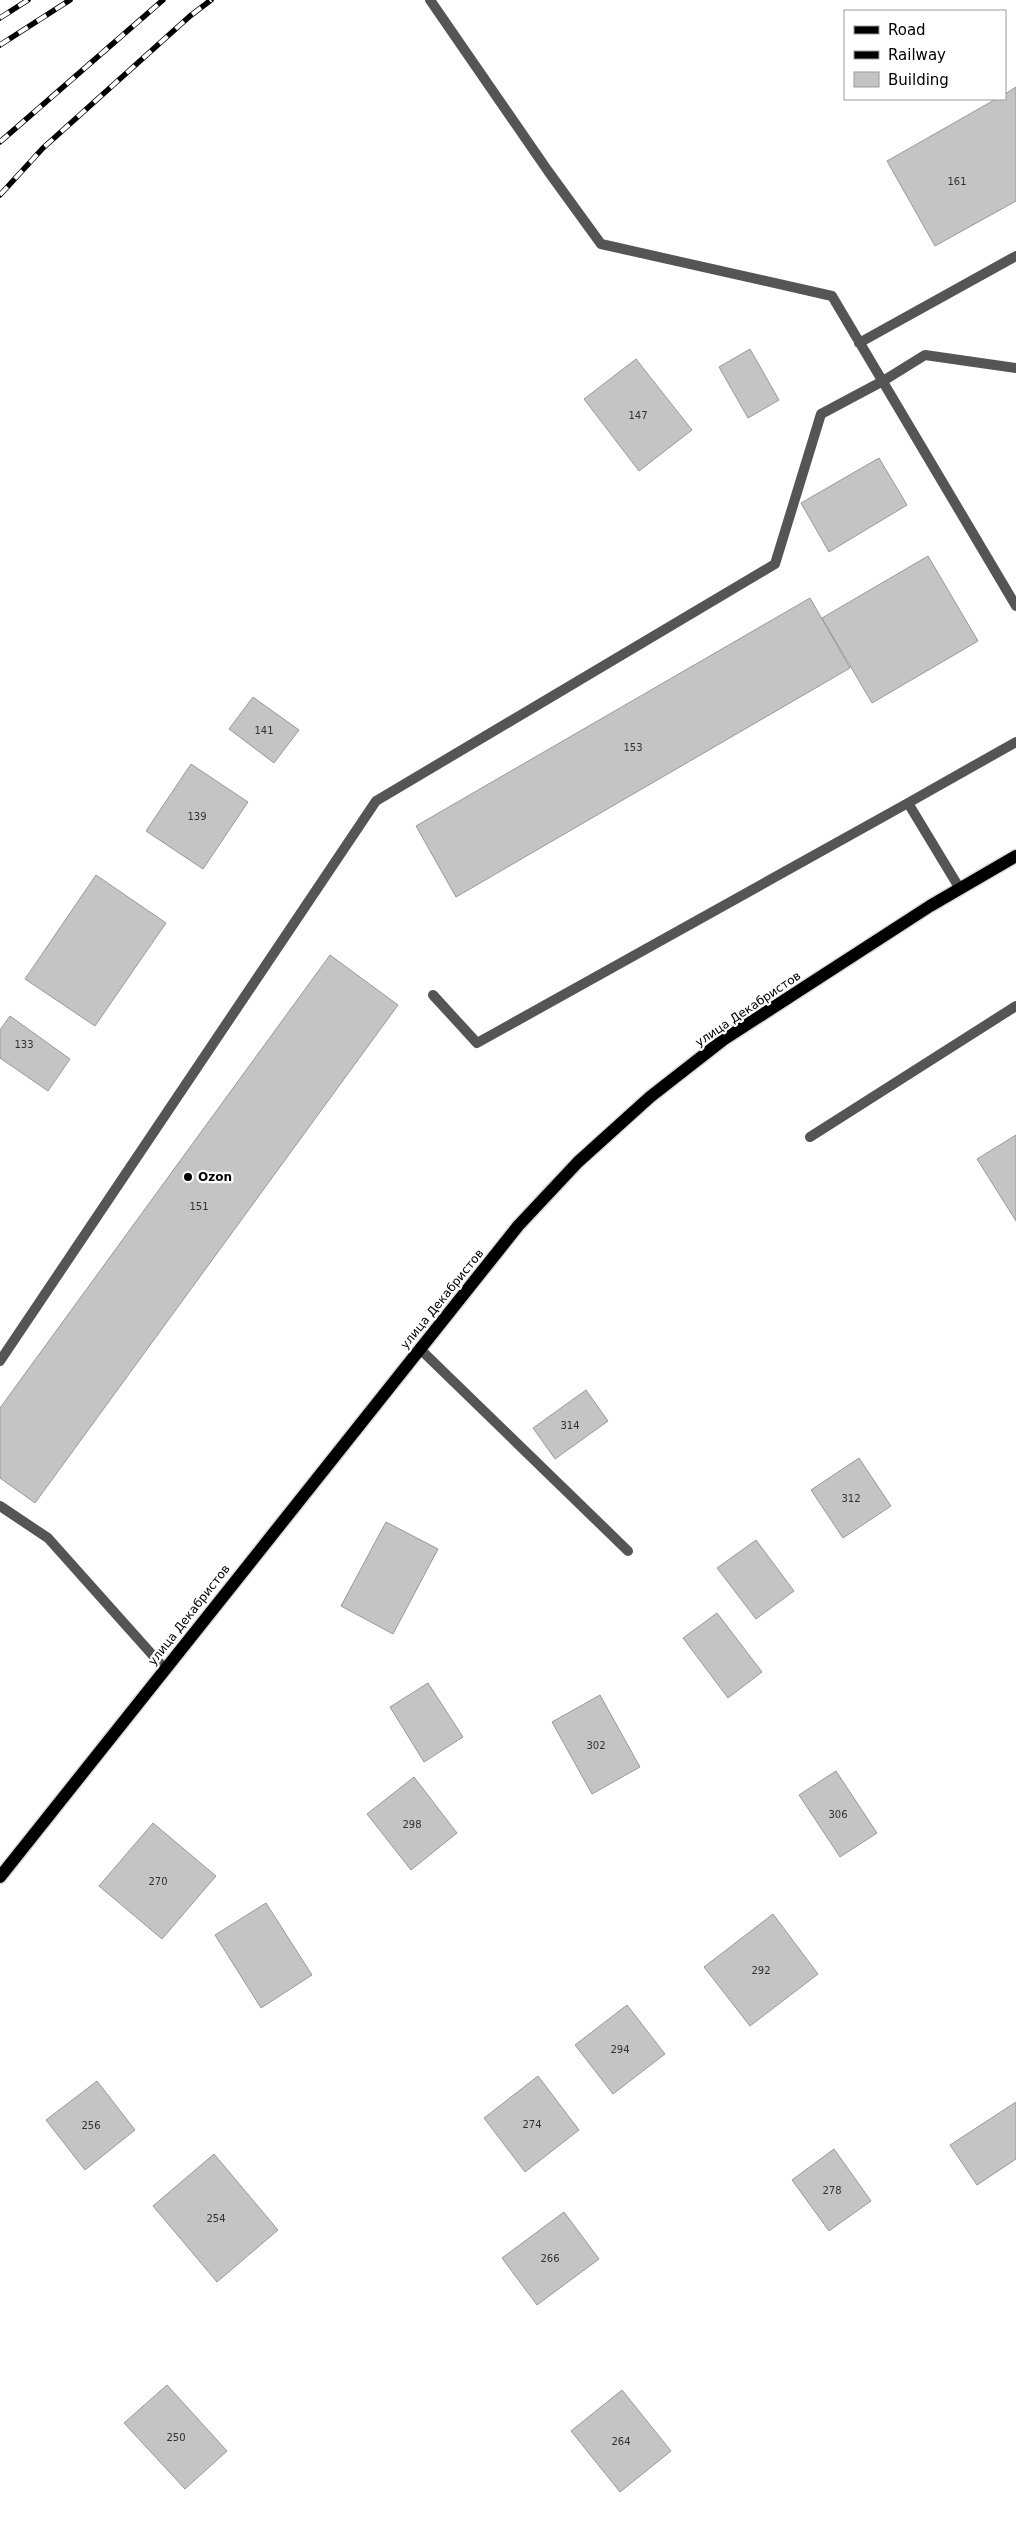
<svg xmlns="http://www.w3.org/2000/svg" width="1016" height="2523" font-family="'DejaVu Sans',sans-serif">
<rect width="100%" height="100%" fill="#fff"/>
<!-- building -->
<path fill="#c4c4c4" stroke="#999" d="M1016,87V201L935,246L887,161L996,99H1005V94Z
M750,349L779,400L748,418L719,367Z
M636,359L692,430L639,471L584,399Z
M879,458L907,505L829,552L801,503Z
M928,556L978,641L872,703L822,618Z
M810,598L850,668L456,897L416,826Z
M253,697L299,730L274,763L229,729Z
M191,764L248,802L203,869L146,831Z
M96,875L166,923L95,1026L25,979Z
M330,955L398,1005L35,1503L0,1478V1408Z
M10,1016L70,1059L48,1091L0,1058V1030Z
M1016,1135V1221L977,1159Z
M586,1390L608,1421L555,1459L533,1428Z
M859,1458L891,1506L843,1538L811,1490Z
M386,1522L438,1549L393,1634L341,1606Z
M756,1540L794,1591L756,1619L717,1568Z
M717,1613L762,1672L728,1698L683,1638Z
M428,1683L463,1737L424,1762L390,1707Z
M600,1695L640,1767L592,1794L552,1722Z
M836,1771L877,1833L840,1857L799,1795Z
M414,1777L457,1833L411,1870L367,1814Z
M153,1823L216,1876L162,1939L99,1886Z
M266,1903L312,1975L261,2008L215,1935Z
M773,1914L818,1974L750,2026L704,1967Z
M627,2005L665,2054L613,2094L575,2045Z
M538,2076L579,2130L525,2172L484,2118Z
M97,2081L135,2130L85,2170L46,2120Z
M1016,2102V2159L977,2185L950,2145Z
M834,2149L871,2201L829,2231L792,2180Z
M214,2154L278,2230L217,2282L153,2206Z
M564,2212L599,2259L537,2305L502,2258Z
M167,2385L227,2451L185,2489L124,2423Z
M622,2390L671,2451L620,2492L571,2431Z"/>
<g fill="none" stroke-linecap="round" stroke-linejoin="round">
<defs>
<path id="primary" d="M0,1877L518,1226L578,1162L650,1097L723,1040L930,906L1016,856"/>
</defs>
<!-- primary casing -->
<use href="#primary" stroke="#dbdbdb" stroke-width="15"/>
<!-- lane -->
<path stroke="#555" stroke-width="10" d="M430,0L548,171L601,244L832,296L1016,606
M859,343L1016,256
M960,889L908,803L1016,742
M433,995L477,1043L908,803
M810,1137L1016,1006
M420,1349L628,1551
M0,1361L376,801L775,564L821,414L883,381L925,355L1016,368
M0,1506L48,1538L165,1669"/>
<!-- primary -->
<use href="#primary" stroke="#000" stroke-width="12"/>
<defs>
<path id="rail" d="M0,18L28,0
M0,45L70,0
M0,142L163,0
M0,195L43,148L190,16L211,0"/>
</defs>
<!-- rail casing -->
<use href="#rail" stroke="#000" stroke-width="5.5"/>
<!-- rail -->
<use href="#rail" stroke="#fff" stroke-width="4" stroke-dasharray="11" stroke-linecap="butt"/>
</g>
<!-- markers -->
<circle fill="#000" stroke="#fff" stroke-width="2" cx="188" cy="1177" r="5"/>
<g text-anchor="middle" stroke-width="4.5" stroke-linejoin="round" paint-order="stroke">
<!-- number labels -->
<g font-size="10" fill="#313131">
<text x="957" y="185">161</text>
<text x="638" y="419">147</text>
<text x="264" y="734">141</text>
<text x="633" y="751">153</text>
<text x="197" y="820">139</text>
<text x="24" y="1048">133</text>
<text x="199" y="1210">151</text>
<text x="570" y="1429">314</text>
<text x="851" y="1502">312</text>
<text x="596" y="1749">302</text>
<text x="838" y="1818">306</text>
<text x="412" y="1828">298</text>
<text x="158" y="1885">270</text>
<text x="761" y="1974">292</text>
<text x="620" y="2053">294</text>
<text x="532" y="2128">274</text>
<text x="91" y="2129">256</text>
<text x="832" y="2194">278</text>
<text x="216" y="2222">254</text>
<text x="550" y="2262">266</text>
<text x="176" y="2441">250</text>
<text x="621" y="2445">264</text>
</g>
<!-- street labels -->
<g font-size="12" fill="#000" stroke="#fff">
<text transform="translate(748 1009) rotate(-34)" y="4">улица Декабристов</text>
<text transform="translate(442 1299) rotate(-51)" y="4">улица Декабристов</text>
<text transform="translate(189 1615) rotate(-52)" y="4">улица Декабристов</text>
</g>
<!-- poi labels -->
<g font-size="12" font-weight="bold" fill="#000" stroke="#fff" text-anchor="start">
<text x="198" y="1181">Ozon</text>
</g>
</g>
<!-- legend -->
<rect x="844" y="10" width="162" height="90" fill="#ffffff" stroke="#999999"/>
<rect x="854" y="26" width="25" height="8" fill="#000000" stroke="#999999"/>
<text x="888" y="35" font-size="15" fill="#000000">Road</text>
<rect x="854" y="51" width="25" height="8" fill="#000000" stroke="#999999"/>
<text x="888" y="60" font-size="15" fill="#000000">Railway</text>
<rect x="854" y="72" width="25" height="15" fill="#c4c4c4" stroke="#999999"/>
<text x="888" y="85" font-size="15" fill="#000000">Building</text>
</svg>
